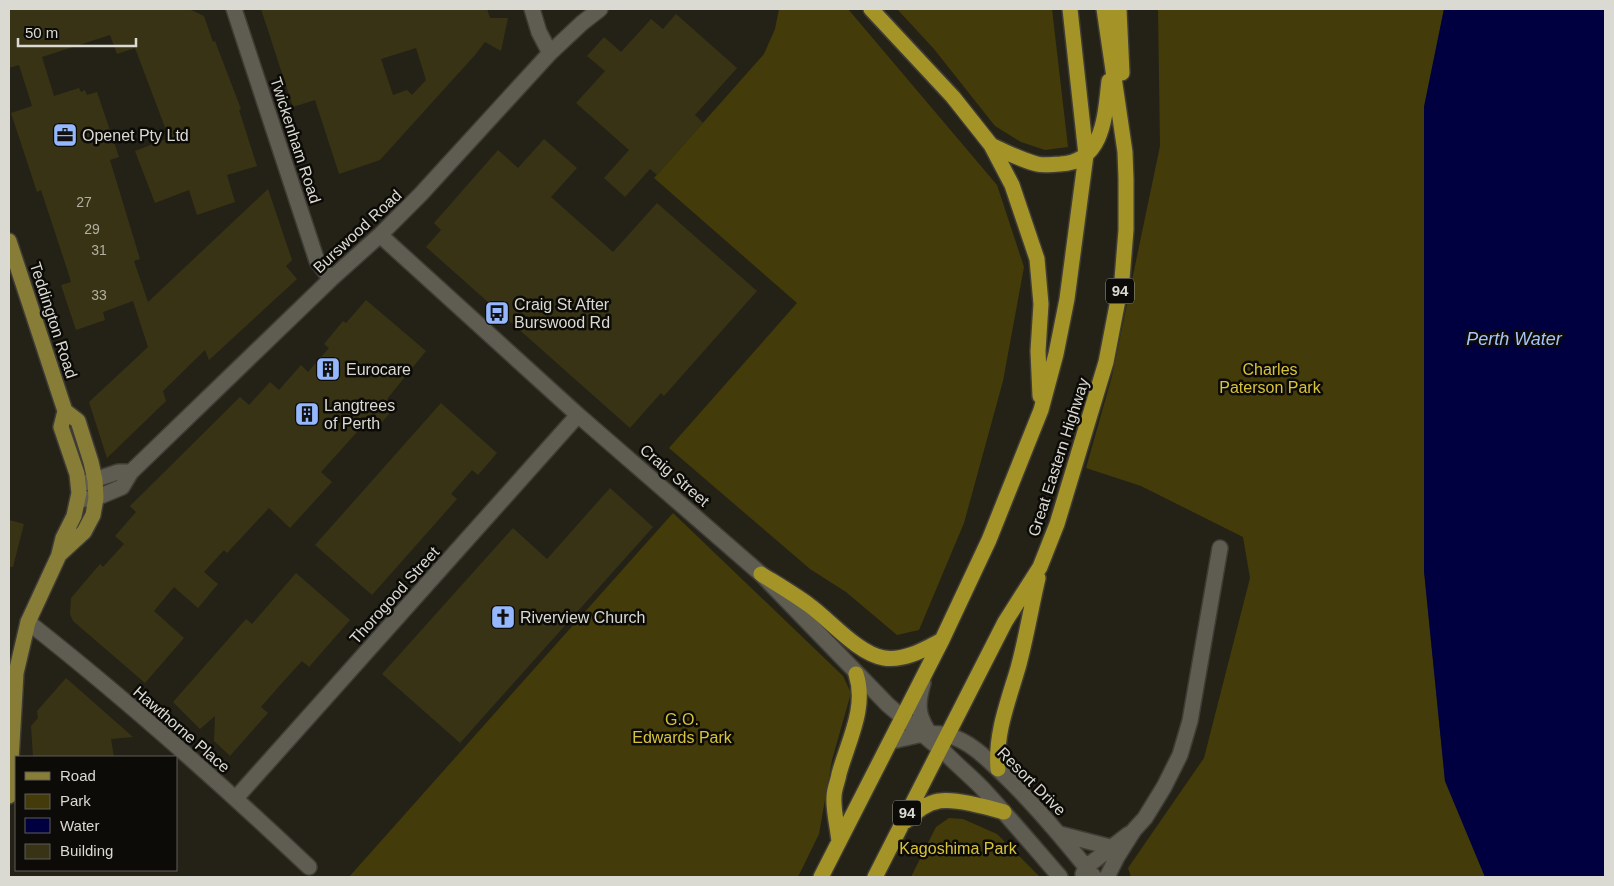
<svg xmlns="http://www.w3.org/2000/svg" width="1614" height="886" font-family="Helvetica,sans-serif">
<rect width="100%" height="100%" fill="#242217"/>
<!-- green -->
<path fill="#433b0a" d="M779,9H848L997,185L1024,267L1003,381L964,523L919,630L897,635L846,592L810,569L669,448L797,303L654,178L764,54L775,29Z
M897,9H1052L1068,147L1045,150L1021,142L995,126L934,49Z
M1158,9H1444L1424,107V571L1445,781L1485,877H1131L1128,868L1204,758L1250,578L1243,537L1141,486L1086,468L1112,376L1160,146Z
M673,513L843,676L851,693L832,760L819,834L798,877H349Z
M949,818L963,819L997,834L1040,877H911L936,827Z"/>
<!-- water -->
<path fill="#000041" d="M1444,9H1605V877H1485L1445,781L1424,571V107Z"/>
<!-- building -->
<path fill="#383314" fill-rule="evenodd" d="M9,9H189L204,16L213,42L215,41L241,109L239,110L257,166L227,175L235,202L197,215L189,190L155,203L135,151L169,138L135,48L117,54L110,35L42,57L54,96L79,88L81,92L85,90L87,95L97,92L119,157L110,160L140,259L134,261L148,302L268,189L292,260L286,266L297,279L209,360L205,350L163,391L166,401L107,458L89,402L148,347L133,301L103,312L105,320L76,330L61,285L71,282L67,269L41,190L37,192L11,113L32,106L19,65L9,68Z
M261,9H487L490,18H508L501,51L485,42L475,55L380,160L339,174L315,100L293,107ZM416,48L426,80L412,95L407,90L393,95L381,59Z
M676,14L737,68L695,115L703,123L657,175L650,169L625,197L604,178L629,150L576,103L605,71L587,56L604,37L621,52L651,19L663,29Z
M544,139L577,168L551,197L613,252L657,203L757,291L664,396L661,393L630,428L426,247L441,230L434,223L498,150L518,168Z
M366,300L426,351L387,399L396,406L375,430L366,422L321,472L332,482L290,528L269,508L227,553L224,550L204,572L218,584L198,608L174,587L154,611L184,638L145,683L73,621L70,614L71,598L100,564L103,567L124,544L115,536L136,512L130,506L240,397L249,405L270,382L279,390L301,365L308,372L329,348L324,344L343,321L346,323Z
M441,403L497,453L478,475L472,470L451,494L457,499L372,595L315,545Z
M610,488L653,527L460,743L382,674L513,528L547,559Z
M9,520L24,524L13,567H9Z
M296,573L350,620L309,667L302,661L281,684L261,707L268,713L230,756L214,741L215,716L200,729L173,702L246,619L252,624Z
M66,678L133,737L111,739L114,757H33L31,726L38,718L37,711Z"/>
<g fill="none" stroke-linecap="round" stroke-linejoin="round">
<defs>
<path id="minor" d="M234,9L317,261L331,279
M532,9L539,32L550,53
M380,235L578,415L761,574L888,705L940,749
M79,485L118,472H131
M78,500L96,498L122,487L131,472L331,279L380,235L421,194L550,53L582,23L600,9
M28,622C126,699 219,782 309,867
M923,683C920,694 917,706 921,717C932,747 961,766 982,788C1009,817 1034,847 1060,877
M891,741C909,738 929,730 947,735C971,741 989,761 1006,777C1038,808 1066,842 1094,877
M236,798L578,415
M1060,834L1110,847
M1083,874L1086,867L1129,834
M1107,877L1117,857L1134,830L1145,818L1164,787L1180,755L1190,721L1220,548"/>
<path id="major" d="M9,241L65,411L61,427L77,474L79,493L74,516L63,538L59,554
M9,796L16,673L28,622L59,555L84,532L93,515L96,498L95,480L91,462L78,421L65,411"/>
<path id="highway" d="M871,9L953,97L991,145L1012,185L1037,259L1041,304L1038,351L1040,396
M1119,9L1122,73
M991,145C1006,152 1021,160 1037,164C1044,166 1053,164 1060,164C1104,162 1105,115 1109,81
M761,574C777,584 794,594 809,605C830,620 858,654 884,658C905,661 925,649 942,640
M998,769C995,734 1008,702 1018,668C1026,639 1031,608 1038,578
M906,821C915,812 926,803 939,801C955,798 987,807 1004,812
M839,842C838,828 833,811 834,797C834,789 838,781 839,774C848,741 867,708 856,674
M821,877L942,640L989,540L1041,410L1056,354L1067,299L1086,155L1070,9
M875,877L1005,622L1040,567L1057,524L1106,362L1122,279L1126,230V179L1125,152L1104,9"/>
</defs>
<!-- minor casing -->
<use href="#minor" stroke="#3e3c35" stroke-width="18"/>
<!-- major casing -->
<use href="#major" stroke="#3e3c35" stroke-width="18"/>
<!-- highway casing -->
<use href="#highway" stroke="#3e3c35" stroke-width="18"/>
<!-- minor -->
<use href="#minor" stroke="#5f5d51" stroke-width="15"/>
<!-- major -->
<use href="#major" stroke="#887d37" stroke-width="15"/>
<!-- highway -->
<use href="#highway" stroke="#a49326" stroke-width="15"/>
</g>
<!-- icons -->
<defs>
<symbol id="office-square" viewBox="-11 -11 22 22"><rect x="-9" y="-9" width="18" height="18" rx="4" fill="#94b7fd" stroke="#0c0b07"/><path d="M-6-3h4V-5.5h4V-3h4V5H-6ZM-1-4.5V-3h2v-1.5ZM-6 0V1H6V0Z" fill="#111"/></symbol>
<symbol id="bus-square" viewBox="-11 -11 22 22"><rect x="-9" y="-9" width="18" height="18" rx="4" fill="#94b7fd" stroke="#0c0b07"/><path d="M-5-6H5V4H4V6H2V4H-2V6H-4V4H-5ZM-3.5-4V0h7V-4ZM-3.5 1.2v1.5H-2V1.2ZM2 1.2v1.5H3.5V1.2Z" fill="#111"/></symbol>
<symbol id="building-square" viewBox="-11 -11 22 22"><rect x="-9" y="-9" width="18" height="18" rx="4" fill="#94b7fd" stroke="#0c0b07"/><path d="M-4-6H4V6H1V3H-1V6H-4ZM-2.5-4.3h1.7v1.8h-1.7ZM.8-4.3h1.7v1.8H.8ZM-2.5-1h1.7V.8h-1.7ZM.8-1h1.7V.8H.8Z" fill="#111"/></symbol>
<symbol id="church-square" viewBox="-11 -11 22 22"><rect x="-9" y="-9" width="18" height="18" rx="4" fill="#94b7fd" stroke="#0c0b07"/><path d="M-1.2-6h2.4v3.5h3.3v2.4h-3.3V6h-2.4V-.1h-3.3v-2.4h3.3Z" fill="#111"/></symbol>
</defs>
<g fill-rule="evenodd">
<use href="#office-square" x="51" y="121" width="28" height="28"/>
<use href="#bus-square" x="483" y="299" width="28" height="28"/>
<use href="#building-square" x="314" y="355" width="28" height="28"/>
<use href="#building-square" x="293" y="400" width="28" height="28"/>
<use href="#church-square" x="489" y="603" width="28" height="28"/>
</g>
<g text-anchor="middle" stroke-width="5" stroke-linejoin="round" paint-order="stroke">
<!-- number labels -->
<g font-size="14" fill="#b2b0a2">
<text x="84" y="207">27</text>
<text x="92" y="234">29</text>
<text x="99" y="255">31</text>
<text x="99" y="300">33</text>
</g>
<!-- shield labels -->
<g fill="#0c0b07" stroke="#9c9b95" stroke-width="1">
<rect x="1106" y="278.5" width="28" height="25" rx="4"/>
<rect x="893" y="800.5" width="28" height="25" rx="4"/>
</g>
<g font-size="15" font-weight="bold" fill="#dad9d2">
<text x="1120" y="296">94</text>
<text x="907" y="818">94</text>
</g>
<!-- poi labels -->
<g font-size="16" fill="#dad9d2" stroke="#0c0b07" text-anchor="start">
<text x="82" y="141">Openet Pty Ltd</text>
<text x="514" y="310">Craig St After<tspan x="514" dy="18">Burswood Rd</tspan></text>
<text x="346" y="375">Eurocare</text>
<text x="324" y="411">Langtrees<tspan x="324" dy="18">of Perth</tspan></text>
<text x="520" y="623">Riverview Church</text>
</g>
<!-- street labels -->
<g font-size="16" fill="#dad9d2" stroke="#0c0b07">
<text transform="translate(296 140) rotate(72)" y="6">Twickenham Road</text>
<text transform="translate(357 231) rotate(-43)" y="6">Burswood Road</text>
<text transform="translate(54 320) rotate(72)" y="6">Teddington Road</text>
<text transform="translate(1058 457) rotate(-72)" y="6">Great Eastern Highway</text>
<text transform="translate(675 475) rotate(41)" y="6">Craig Street</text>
<text transform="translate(394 595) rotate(-48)" y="6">Thorogood Street</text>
<text transform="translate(182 729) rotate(41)" y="6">Hawthorne Place</text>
<text transform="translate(1032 781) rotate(45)" y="6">Resort Drive</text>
</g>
<!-- park labels -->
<g font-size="16" fill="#d8c33b" stroke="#0c0b07">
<text x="1270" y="375">Charles<tspan x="1270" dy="18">Paterson Park</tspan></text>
<text x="682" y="725">G.O.<tspan x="682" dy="18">Edwards Park</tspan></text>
<text x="958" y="854">Kagoshima Park</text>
</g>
<!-- water labels -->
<g font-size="18" font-style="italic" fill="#a6c3fe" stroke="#0c0b07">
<text x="1514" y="345">Perth Water</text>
</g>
</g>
<!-- border -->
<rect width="1614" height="886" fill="none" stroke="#dad9d2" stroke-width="20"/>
<!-- legend -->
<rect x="15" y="756" width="162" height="115" fill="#0c0b07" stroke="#5e5d58"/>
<rect x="25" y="772" width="25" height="8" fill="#887d37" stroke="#5e5d58"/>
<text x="60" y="781" font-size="15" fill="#dad9d2">Road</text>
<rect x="25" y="794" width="25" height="15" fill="#433b0a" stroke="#5e5d58"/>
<text x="60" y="806" font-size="15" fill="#dad9d2">Park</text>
<rect x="25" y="818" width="25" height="15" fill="#000041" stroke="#5e5d58"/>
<text x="60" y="831" font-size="15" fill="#dad9d2">Water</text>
<rect x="25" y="844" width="25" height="15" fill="#383314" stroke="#5e5d58"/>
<text x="60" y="856" font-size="15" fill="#dad9d2">Building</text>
<!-- scale -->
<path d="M18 38v8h118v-8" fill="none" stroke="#dad9d2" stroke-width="2.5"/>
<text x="25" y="38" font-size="15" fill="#dad9d2" stroke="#0c0b07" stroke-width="4" paint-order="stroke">50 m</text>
</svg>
